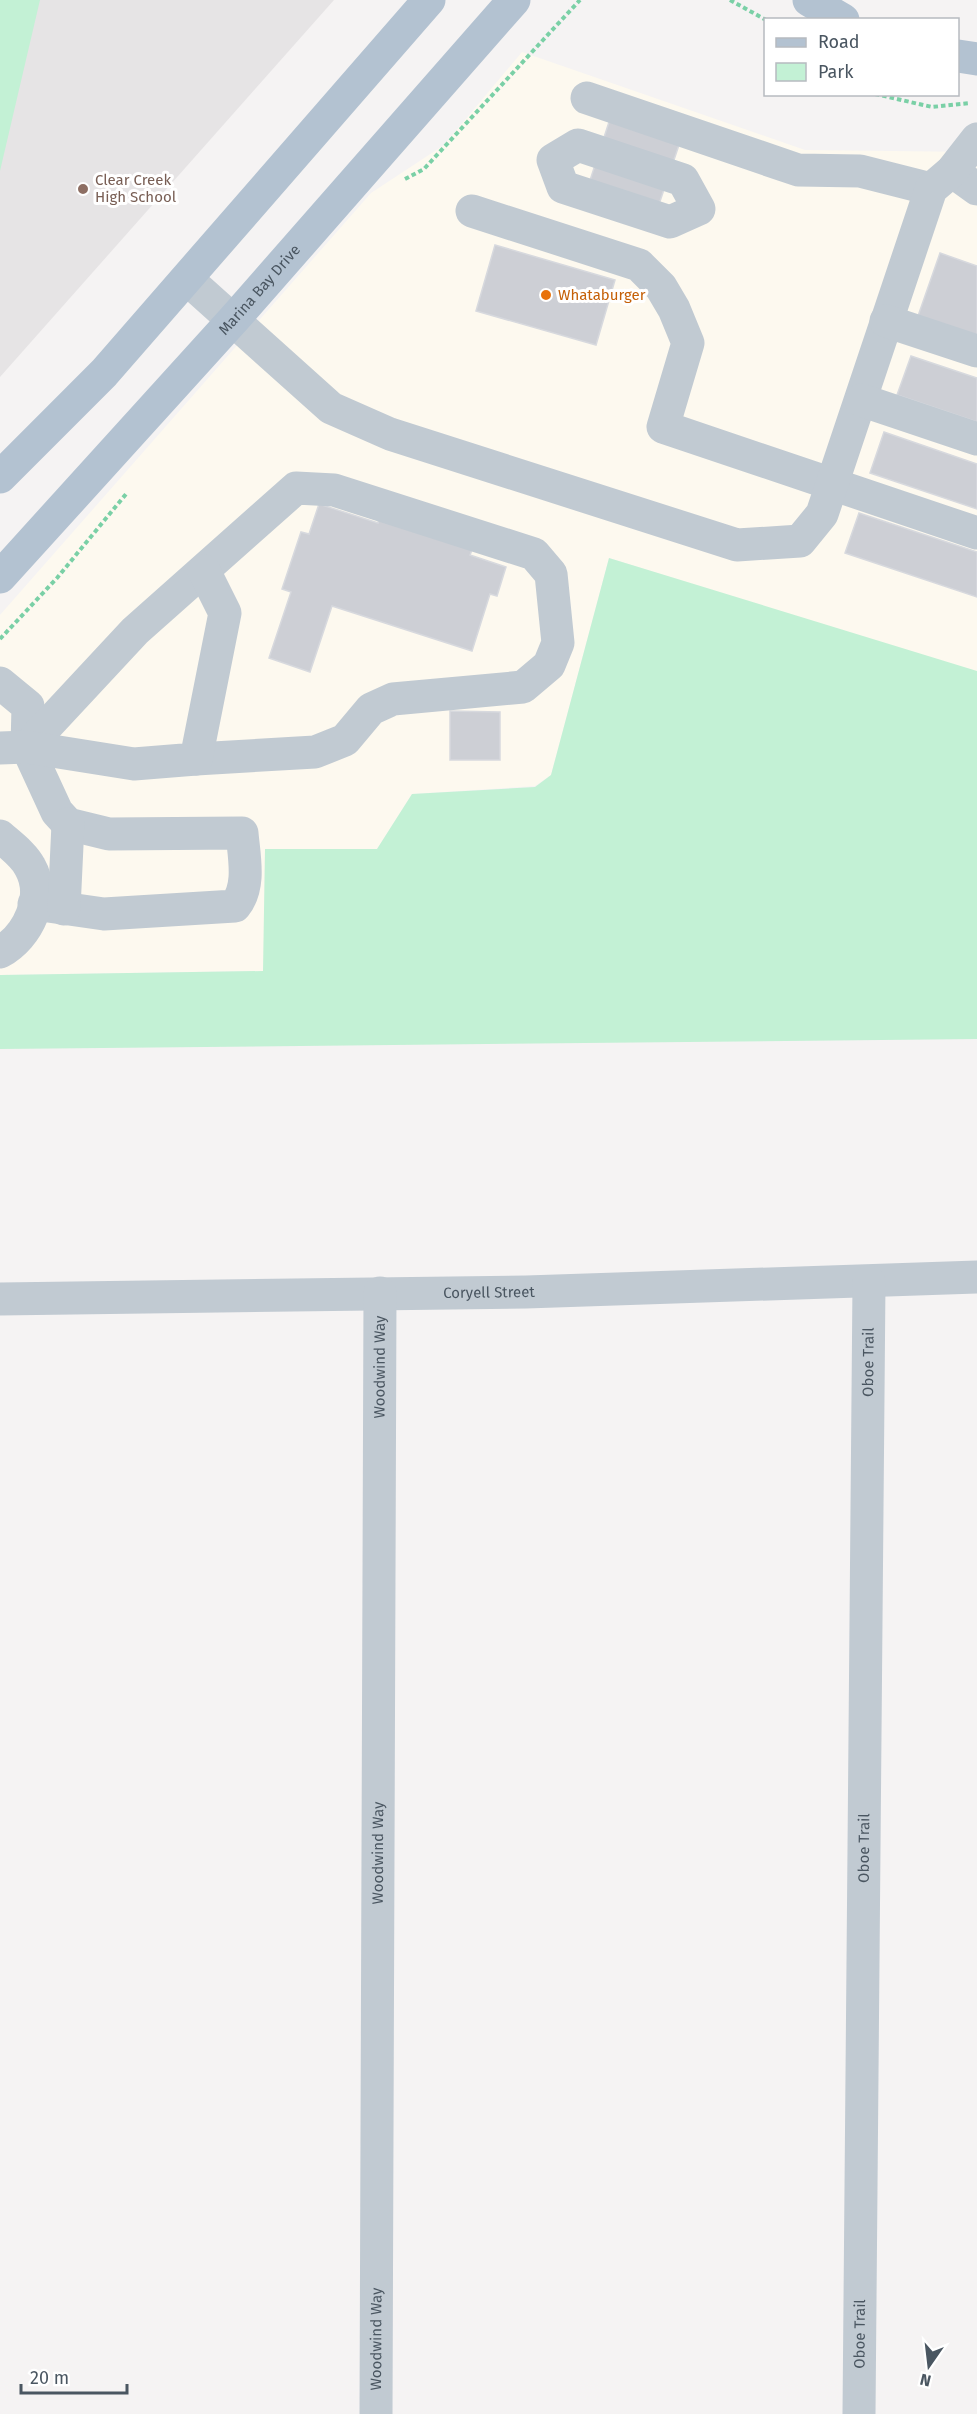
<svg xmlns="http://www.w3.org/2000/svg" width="977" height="2414" font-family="'Fira Sans',sans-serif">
<rect width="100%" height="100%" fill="#f5f3f3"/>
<!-- commercial -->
<path fill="#fdf9ef" d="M522,52L805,150L977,152V674L609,558L551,775L535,786L412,794L377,849H265L264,971L0,975V615L371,193L444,145Z"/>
<!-- education -->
<path fill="#e6e4e5" d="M0,0H334L0,377Z"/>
<!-- green -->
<path fill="#c3f1d5" d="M0,0H40L0,171Z
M609,558L977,671V1039L0,1049V975L263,971L265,849H377L412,794L535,787L551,775Z"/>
<!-- building -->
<path fill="#cdcfd5" stroke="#d7d9de" stroke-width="1.5" d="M610,119L680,142L650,231L581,208Z
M495,245L615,280L596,345L476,311Z
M940,253L977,266V336L918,316Z
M911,356L977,378V422L897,395Z
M884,432L977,464V509L870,473Z
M319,504L378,523L380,515L474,545L470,555L506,567L497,596L490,594L472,651L332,606L310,672L269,658L291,592L282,589L301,532L309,534Z
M859,513L977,552V597L845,553Z
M450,711L500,712V760H450Z"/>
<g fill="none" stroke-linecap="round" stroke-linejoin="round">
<!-- path -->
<path stroke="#7ad0a6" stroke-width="4" stroke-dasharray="4.5 3" stroke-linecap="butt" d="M730,0L766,20
M875,94L932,107L970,103
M405,179L424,169L580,0
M0,639L57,578L126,494"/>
<!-- minor -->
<g stroke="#c1cad2" stroke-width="33">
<path d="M587,98L798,170L860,171L931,189"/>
<path d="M578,145L683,180L699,209L670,222L563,187L553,160Z"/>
<path d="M952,171L977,189"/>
<path d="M472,211L639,265L661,287L674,309L688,343L663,427L977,533"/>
<path d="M187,279L331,408L390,434L737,545L800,541L822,514L931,189L952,171L977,139"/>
<path d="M886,321L977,351"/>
<path d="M861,400L977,439"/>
<path d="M0,683L28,706L27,747L57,812L68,824L109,834L242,833C244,857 251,886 235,906L104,914L34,904"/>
<path d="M27,747L135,631L296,488L334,490L534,554L551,574L558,643L549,665L523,687L393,699L371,709L345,740L315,752L196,759"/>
<path d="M0,748L27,747L134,764L196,759L225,613L204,571"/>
<path d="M0,836C10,845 24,855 30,867C47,897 28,937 0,952"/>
<path d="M64,909L68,824"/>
<path id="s1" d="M0,1299L526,1292L977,1277"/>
<path id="s2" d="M376,2414L380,1293"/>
<path id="s3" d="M859,2414L869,1282"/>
</g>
<!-- major -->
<g stroke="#b3c2d1" stroke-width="33">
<path d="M809,0L843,20"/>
<path d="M958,56L977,59"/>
<path d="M0,477L104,373L429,0"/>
<path id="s4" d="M0,577L234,319L514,0"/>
</g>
</g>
<!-- markers -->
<circle fill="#8d6e63" stroke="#fff" stroke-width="2" cx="83" cy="189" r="6"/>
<circle fill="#e8710a" stroke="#fff" stroke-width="2" cx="546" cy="295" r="6"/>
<g text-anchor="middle" stroke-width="6" stroke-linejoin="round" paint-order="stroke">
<!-- education labels -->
<g font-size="15" fill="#785e54" stroke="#fff" text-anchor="start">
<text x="95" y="185">Clear Creek<tspan x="95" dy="17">High School</tspan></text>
</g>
<!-- street labels -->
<g font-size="15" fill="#4a5661" stroke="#fff">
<text dy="5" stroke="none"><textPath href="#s4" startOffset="387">Marina Bay Drive</textPath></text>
<text dy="5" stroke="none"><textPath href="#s1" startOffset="489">Coryell Street</textPath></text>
<text dy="5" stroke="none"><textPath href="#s3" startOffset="1052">Oboe Trail</textPath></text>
<text dy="5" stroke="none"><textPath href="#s2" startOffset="1047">Woodwind Way</textPath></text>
<text dy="5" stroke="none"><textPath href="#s3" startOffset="566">Oboe Trail</textPath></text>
<text dy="5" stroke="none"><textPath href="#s2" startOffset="561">Woodwind Way</textPath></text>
<text dy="5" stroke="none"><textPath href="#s3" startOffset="80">Oboe Trail</textPath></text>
<text dy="5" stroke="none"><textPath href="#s2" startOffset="75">Woodwind Way</textPath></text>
</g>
<!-- food labels -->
<g font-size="15" fill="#c56008" stroke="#fff" text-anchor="start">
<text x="558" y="300">Whataburger</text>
</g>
</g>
<!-- legend -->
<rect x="764" y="18" width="195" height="78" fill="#ffffff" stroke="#b7bbc0" stroke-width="1.5"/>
<rect x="776" y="38" width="30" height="9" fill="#b3c2d1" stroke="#b7bbc0" stroke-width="1.5"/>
<text x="818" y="48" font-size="18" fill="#4a5661">Road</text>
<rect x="776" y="63" width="30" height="18" fill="#c3f1d5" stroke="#b7bbc0" stroke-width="1.5"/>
<text x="818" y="78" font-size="18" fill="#4a5661">Park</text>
<!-- north arrow -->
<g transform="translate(929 2366) rotate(194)" stroke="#ffffff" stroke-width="4.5" paint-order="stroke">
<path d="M0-4.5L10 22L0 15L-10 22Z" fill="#4a5661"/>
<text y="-9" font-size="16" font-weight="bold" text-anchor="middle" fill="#4a5661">N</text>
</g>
<!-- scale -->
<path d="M21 2384v9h106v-9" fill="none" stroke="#4a5661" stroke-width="3"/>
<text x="30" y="2384" font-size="18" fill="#4a5661" stroke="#ffffff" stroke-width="4.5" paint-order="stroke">20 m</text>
</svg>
